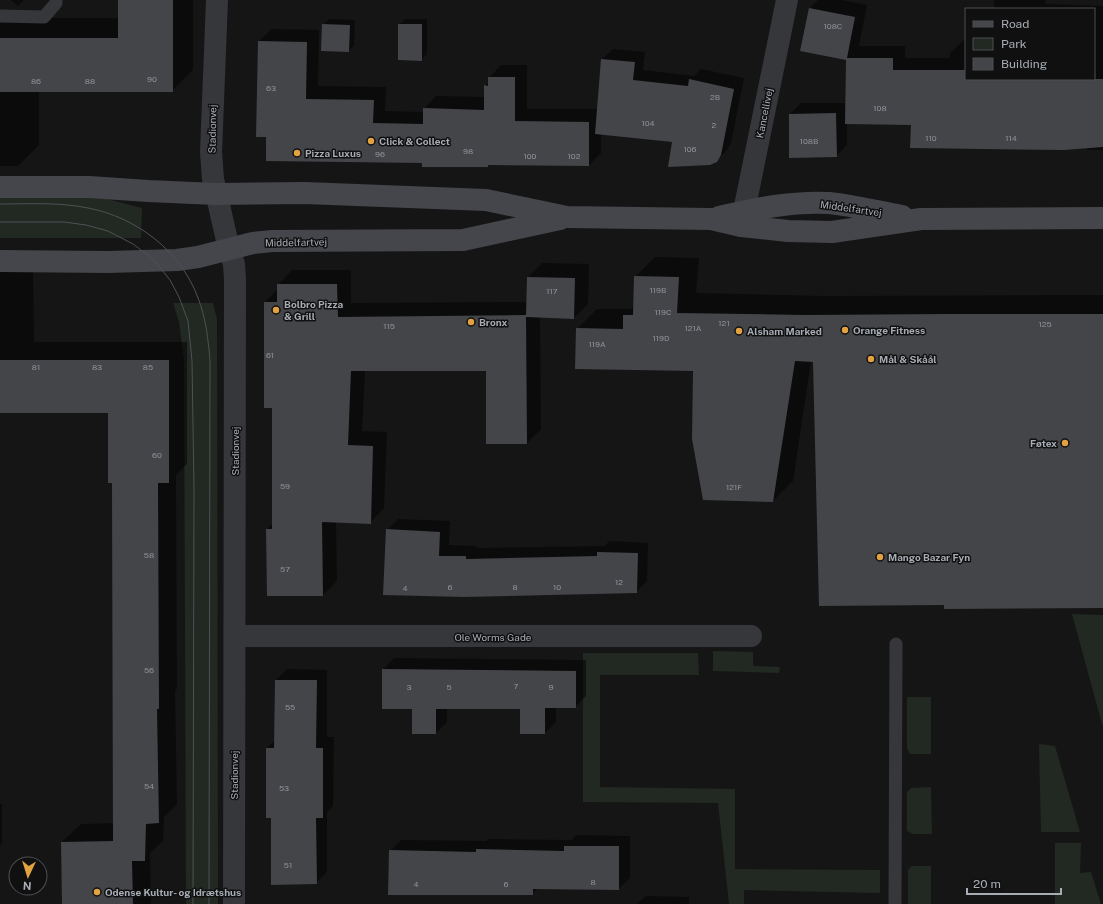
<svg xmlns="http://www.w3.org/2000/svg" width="1103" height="904" font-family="'Public Sans',sans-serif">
<rect width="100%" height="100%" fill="#151516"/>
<!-- green -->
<path fill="#212922" d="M0,194L96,196L142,208L141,238H0Z
M173,303H213L217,319L218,904H186L184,360L179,322Z
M1072,614L1103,615V724H1102Z
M713,651L753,652V666L780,667L779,673L713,671Z
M583,653H698L699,675H600V787L735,789V869L880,870V893L744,890V904H729L718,803L583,802Z
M907,697H931V754H910L907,748Z
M1039,744L1055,746L1080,832H1041Z
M931,787L932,834H913L907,831V792L911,788Z
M1055,843H1081L1080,873L1091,872L1101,904H1055Z
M912,866H931V904H908V870Z"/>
<!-- shadow -->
<path fill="#0007" d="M11,0H24L18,6Z
M119,0H193V70L172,91H39V145L18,166H0V18H119Z
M818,0H842L867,5L859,46H905V58H950V53L963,41L966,40V79H1094V9H994V0H1046L1045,4L1103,6V150H1087V147L912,124L847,123V145L836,156L790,157V114L801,103H846L847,59L810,8Z
M329,19L355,20L354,45L349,51L323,25Z
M405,19H427V54L421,60L399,25Z
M272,29L319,30L318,86L386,87L385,111L424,112V109L436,96L485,97V86L489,82V78L501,65H527V109H598L602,59L613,49L645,52L643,70L694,76L701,69L744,78L731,143L727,150L716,161L673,142L601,133V153L589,165L490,164L488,166L423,162L267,136L259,41Z
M655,257L699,258L696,293L825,296L1103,295V607L945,604L814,361H811L793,481L773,501L694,370L577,329L597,309H631L634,306L635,277Z
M542,263L589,264L588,304L574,318L540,316L541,429L527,443L487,370H365L362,431L387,432L384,508L370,523L336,522L337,581L323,595H268L267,529L273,523V407L265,302L278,289V285L292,270H351V303L527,302L528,277Z
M33,266L34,342H187V464L176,475L177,689L175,690L177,804L164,817L163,841L150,853L151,904H63L62,842L81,824L114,823L113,482L109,412H0V267Z
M398,519L450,521L449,545L476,546V548L605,546L609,541L648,543L647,581L636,592L464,596L387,530Z
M394,658L586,660V696L575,707H556V722L545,733L521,708H447V722L436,733L414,708L383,670Z
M287,669L327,670V737H334L333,806L327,812V872L316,883L272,817H267V748L275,740L276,680Z
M0,804H2V843L0,845Z
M576,835L630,836V878L618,889L538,888L532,894L390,851L401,840L486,841L488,839L572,840Z
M646,896L689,897V904H637Z"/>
<!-- building -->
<path fill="#444549" d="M118,0H173V92H0V38H118Z
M809,8L855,17L847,58H893V70H966V79H1103V147L1064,150L910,148L911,125L845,124L846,60L800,51Z
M322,24L350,25L349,52L321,51Z
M398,24H422V61L398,60Z
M258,41L307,42L306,99L374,100L373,123L423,124V108L484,110V85L488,86V77H515V121L589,122V166L488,165V167H422V163L266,161V137H256Z
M601,59L635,62L633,80L688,86L689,79L734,89L721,155L717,162L710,165L668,167L672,142L595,134Z
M836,113L837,157L789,158V114Z
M634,276L679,277L677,313L805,315L946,314H1103V608L944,609V605L819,606L813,362L795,361L773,502L703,500L692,439L693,371L575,369L576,328L623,329V315H633Z
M527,277L575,278L574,319L526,317L527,444H486V371H351L348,445L373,446L371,524L322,522L323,596H267L266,529H272V408H264V302H277V284H337L338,317L526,315Z
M0,360H169V483H158L159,709H157L159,823L146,824L145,861H132L133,904H62L61,842L113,841L112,483H108V413H0Z
M386,529L440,532L439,556H466V559L597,556V552L638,553L637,593L464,597L383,595Z
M382,669L576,671V708H545V734H520V709H436V734H412V709H382Z
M275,680H317L316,748H323V818H316L317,884L271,885V818H266V748H274Z
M564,846H619V890L533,889V895H388L389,850L476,852V849L564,851Z"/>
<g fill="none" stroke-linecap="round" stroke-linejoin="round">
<!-- lane -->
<path stroke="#36373b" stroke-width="13" d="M0,16L44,17L56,3V0
M895,904L896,644"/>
<!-- street -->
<path stroke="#36373b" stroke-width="22" d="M217,0L211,152L213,179L229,249L234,264L235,280L234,904
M741,226L787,0
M235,636H751"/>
<!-- secondary -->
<path stroke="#44464b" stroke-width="22" d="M0,187H89L148,191L216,194L305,193L486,200L567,217L711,219L741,226L788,231L832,232L921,219L1103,218
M719,217C755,209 791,201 829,203C851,205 879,212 902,216
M0,261L108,262L177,260L198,257L253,243L272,241L463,240L560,219"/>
<!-- tram -->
<path stroke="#4f5156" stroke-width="1" d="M0,204C29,204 59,202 88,208C136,217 181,251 198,298C206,318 208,339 210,360L209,904
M0,222H64L86,225L108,231L133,244L154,260L170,280L179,297L188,321L192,361L194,489L193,904"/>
</g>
<!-- markers -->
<g fill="#e2a241" stroke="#101011" stroke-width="1.5">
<circle cx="371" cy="141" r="4"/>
<circle cx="297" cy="153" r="4"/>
<circle cx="276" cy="310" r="4"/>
<circle cx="471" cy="322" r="4"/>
<circle cx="845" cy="330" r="4"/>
<circle cx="739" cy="331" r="4"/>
<circle cx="871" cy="359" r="4"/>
<circle cx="1065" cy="443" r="4"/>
<circle cx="880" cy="557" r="4"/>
<circle cx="97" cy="892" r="4"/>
</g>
<g text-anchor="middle" stroke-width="3" stroke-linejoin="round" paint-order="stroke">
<!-- number labels -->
<g font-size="8" fill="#8f939a">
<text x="833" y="29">108C</text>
<text x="152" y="82">90</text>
<text x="36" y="84">86</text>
<text x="90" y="84">88</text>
<text x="271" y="91">63</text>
<text x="715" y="100">2B</text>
<text x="880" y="111">108</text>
<text x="648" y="126">104</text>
<text x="714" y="128">2</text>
<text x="931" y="141">110</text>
<text x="1011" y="141">114</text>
<text x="809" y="144">108B</text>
<text x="690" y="152">106</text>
<text x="468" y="154">98</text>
<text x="380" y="157">96</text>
<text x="530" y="159">100</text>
<text x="574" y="159">102</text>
<text x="658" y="293">119B</text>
<text x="552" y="294">117</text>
<text x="663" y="315">119C</text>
<text x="724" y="326">121</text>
<text x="1045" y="327">125</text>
<text x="389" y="329">115</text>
<text x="693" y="331">121A</text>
<text x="661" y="341">119D</text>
<text x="597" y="347">119A</text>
<text x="270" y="358">61</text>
<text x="36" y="370">81</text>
<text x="97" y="370">83</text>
<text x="148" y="370">85</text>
<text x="157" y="458">60</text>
<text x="285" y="489">59</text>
<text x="734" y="490">121F</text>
<text x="149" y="558">58</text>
<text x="285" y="572">57</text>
<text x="619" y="585">12</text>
<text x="450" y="590">6</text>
<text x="515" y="590">8</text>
<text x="557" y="590">10</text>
<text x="405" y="591">4</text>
<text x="149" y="673">56</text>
<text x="516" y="689">7</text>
<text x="409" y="690">3</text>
<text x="449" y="690">5</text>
<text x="551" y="690">9</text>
<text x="290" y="710">55</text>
<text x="149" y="789">54</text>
<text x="284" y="791">53</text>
<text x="288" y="868">51</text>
<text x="593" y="885">8</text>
<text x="416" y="887">4</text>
<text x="506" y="887">6</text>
</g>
<!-- street labels -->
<g font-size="10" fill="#a8adb5" stroke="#101011">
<text transform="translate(764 113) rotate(-79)" y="4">Kancellivej</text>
<text transform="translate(212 129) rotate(-89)" y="4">Stadionvej</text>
<text transform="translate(851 208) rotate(8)" y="4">Middelfartvej</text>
<text transform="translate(296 242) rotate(-1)" y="4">Middelfartvej</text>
<text transform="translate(235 451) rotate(-90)" y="4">Stadionvej</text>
<text x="493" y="641">Ole Worms Gade</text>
<text transform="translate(234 775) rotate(-90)" y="4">Stadionvej</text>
</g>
<!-- poi labels -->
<g font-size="10" font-weight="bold" fill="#a8adb5" stroke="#101011" text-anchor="start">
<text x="379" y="145">Click &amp; Collect</text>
<text x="305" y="157">Pizza Luxus</text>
<text x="284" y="308">Bolbro Pizza<tspan x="284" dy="12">&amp; Grill</tspan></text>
<text x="479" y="326">Bronx</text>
<text x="853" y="334">Orange Fitness</text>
<text x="747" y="335">Alsham Marked</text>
<text x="879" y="363">Mål &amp; Skåål</text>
<text x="1057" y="447" text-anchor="end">Føtex</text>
<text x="888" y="561">Mango Bazar Fyn</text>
<text x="105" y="896">Odense Kultur- og Idrætshus</text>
</g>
</g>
<!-- legend -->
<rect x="965" y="8" width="130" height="72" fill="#101011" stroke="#4d4f53"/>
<rect x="973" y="21" width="20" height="6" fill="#44464b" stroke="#4d4f53"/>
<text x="1001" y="28" font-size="12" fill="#a8adb5">Road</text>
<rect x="973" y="38" width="20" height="12" fill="#212922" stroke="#4d4f53"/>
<text x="1001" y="48" font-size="12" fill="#a8adb5">Park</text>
<rect x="973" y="58" width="20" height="12" fill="#444549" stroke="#4d4f53"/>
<text x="1001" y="68" font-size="12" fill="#a8adb5">Building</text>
<!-- north arrow -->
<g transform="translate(28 876) rotate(184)"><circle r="19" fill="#101011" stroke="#4d4f53"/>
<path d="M0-3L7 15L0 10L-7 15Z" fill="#e2a241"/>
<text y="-6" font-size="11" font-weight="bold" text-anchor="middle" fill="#a8adb5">N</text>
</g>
<!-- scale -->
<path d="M967 888v6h94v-6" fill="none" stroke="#a8adb5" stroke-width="2"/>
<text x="973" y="888" font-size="12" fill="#a8adb5" stroke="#101011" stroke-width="3" paint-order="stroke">20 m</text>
</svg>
